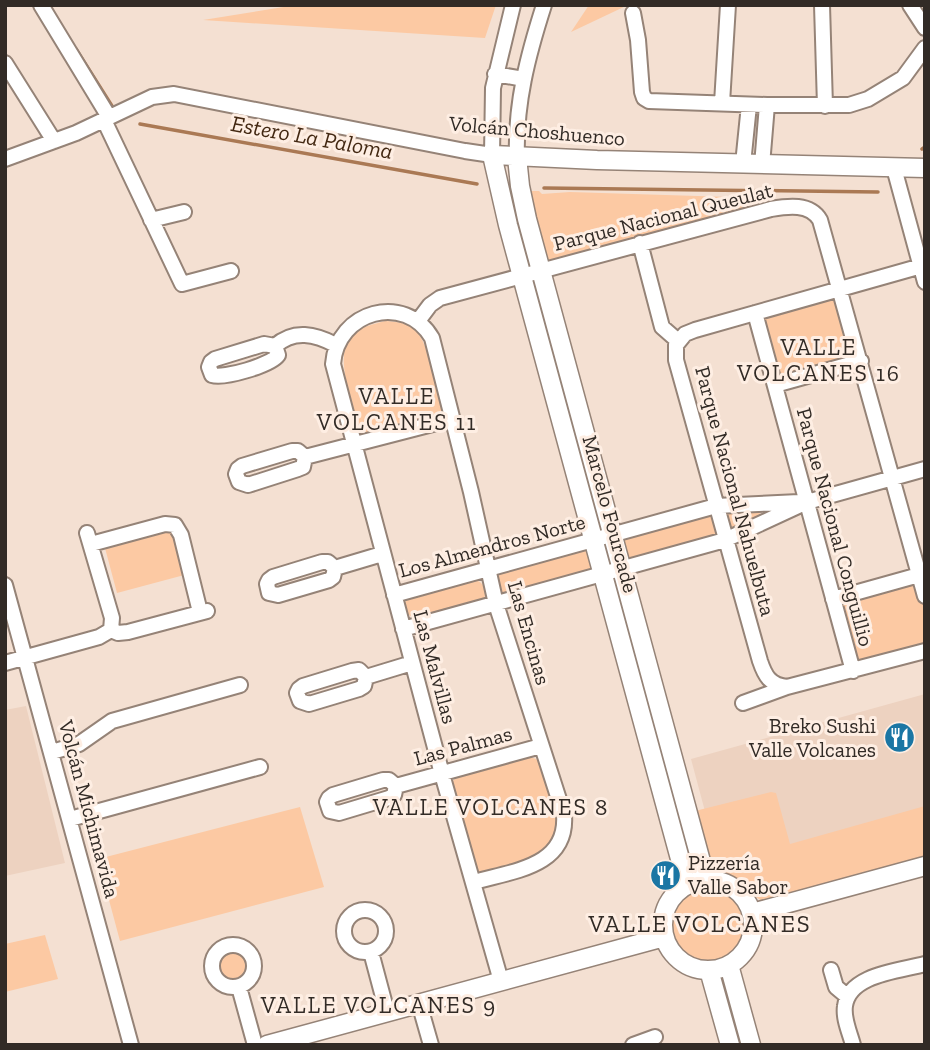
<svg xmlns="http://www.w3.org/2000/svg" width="930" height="1050" font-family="'Zilla Slab',serif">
<rect width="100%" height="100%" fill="#f4e0d2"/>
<!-- built -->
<path fill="#edd2c0" d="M925,694V848L718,860L691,759Z
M26,706L65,863L5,876V710Z"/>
<!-- green -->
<path fill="#fcc9a3" d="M296,5H496L485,38L203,20Z
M589,5H628L571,32Z
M526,191H539L542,194L570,192L761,198H768L769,204L550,263L543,258Z
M537,279L604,526L601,528H598L531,281Z
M838,295L855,356L778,381L760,317Z
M385,321C396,322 408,322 416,331C429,343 438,396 443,416L362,437C355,412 330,351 354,332C363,326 375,324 385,321Z
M758,511L761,515L730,529L726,514Z
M708,516L713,518L717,531L715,537L629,560L626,558L621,544L624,539Z
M175,529L188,574L117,593L105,548Z
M587,549L594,569L505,595L498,591L495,579L503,572Z
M613,578H617L697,868L694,871L690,870Z
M474,580C484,581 487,591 484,600L417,619L407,614L403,605L408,598Z
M916,580L925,610V644L855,663L838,601Z
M530,757L536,759L542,764L559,815L557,838L532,861L479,874L475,871L450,785L456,777Z
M771,792L776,793L790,844L925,806V858L762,901L751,894L736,878L713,871L695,811Z
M300,807L324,887L120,941L98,859Z
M672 925a36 36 0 1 1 72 0a36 36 0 1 1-72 0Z
M45,935L58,979L5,992V944Z
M216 966a17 17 0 1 1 34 0a17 17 0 1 1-34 0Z"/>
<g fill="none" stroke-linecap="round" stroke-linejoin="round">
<!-- stream -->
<path stroke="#aa7954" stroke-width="3.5" d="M76,49L112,106
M140,124L477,184
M922,149L925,147
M544,188L878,192"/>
<defs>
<path id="minor" d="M41,5L109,117
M822,5L825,106
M910,5L925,28
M633,13L638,40L642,92L644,98L649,101L767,105H849L868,99L903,78L925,48
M5,63L54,141
M495,74L524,79
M722,103L728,5
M104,120L182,284L231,271
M517,157C515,104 528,55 544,5
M5,159L76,133L152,97L174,94L465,151L492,155L493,88L513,5
M743,164L749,105
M762,165L767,105
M894,168L925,282
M151,220L184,212
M640,243L662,327L678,341
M755,313L853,671
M418,321L430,305L440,298L771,209C788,206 810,203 820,220L925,596
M275,346L278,355C271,365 224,379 212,375L209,367L211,362L215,359L264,344L275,346C294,329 315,334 336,345
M775,385L861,361
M292,451H298L305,457L303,467L298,469L248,485L239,482L236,474L238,469L242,466Z
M305,457L452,419
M91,544L165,524L175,525L181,535L200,612
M335,568L333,577L329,580L278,595L269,593L267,584L269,580L273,577L322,562H328L335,568L382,554
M5,585L131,1045
M394,595L716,506L799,502
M833,599L919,575
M403,629L725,540L807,502L925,469
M111,630L118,633L128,632L207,611
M5,663L99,637L111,630L112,618L87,533
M366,677L364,686L359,689L309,704L300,701L297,693L299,689L303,686L352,671L359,670L366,677L412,663
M787,687C770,685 765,676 760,661L676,360V345L685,334L695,330L925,265
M743,703L787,687L925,651
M52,752L79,744L112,721L240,685
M396,786L394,795L389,798L339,813L330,811L327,802L329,798L333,795L383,780H389L396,786L541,746
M70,819L260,767
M474,882C512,871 568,867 564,815L496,604L471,492L432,338C405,292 337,311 333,364L442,774L501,981
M344 931a21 21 0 1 1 42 0a21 21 0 1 1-42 0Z
M212 966a21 21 0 1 1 42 0a21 21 0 1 1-42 0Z
M371,952L387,1012
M831,970L836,987L848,997
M239,987L255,1045
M419,1003L431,1045
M633,1045L655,1037
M853,1045C850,1033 843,1019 845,1006C849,974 900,971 925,964"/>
<path id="tertiary" d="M517,157L520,186L527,219L702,865L709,879
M663 925a45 45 0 1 1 90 0a45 45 0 1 1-90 0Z
M685,885L683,870L508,225L492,155L597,160L925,168
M752,913L925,866
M729,965L751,1045
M709,970L730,1045
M267,1045L664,937"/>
</defs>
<!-- minor casing -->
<use href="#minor" stroke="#958377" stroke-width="18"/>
<!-- tertiary casing -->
<use href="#tertiary" stroke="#958377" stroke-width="21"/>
<!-- minor -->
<use href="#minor" stroke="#fff" stroke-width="14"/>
<!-- tertiary -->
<use href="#tertiary" stroke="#fff" stroke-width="18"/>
</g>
<!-- icons -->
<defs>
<symbol id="restaurant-disc" viewBox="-11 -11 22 22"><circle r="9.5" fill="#1b76a4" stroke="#feeee3"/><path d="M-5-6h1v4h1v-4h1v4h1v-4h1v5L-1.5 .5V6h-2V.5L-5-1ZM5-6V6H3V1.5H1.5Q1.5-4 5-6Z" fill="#fff"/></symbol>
</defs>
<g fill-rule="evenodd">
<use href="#restaurant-disc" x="882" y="720" width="35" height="35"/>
<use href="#restaurant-disc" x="648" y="858" width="35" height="35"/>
</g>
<g text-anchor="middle" stroke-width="6" stroke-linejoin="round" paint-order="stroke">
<!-- street labels -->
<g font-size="21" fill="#322b26" stroke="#feeee3">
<text transform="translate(537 131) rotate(5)" y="7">Volcán Choshuenco</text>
<text transform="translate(663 217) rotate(-14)" y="7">Parque Nacional Queulat</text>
<text transform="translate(735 491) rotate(75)" y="7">Parque Nacional Nahuelbuta</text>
<text transform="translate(610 514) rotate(75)" y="7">Marcelo Fourcade</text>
<text transform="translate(835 527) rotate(75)" y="7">Parque Nacional Conguillio</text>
<text transform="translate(492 546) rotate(-15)" y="7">Los Almendros Norte</text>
<text transform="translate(529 633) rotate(74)" y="7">Las Encinas</text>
<text transform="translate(435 667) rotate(75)" y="7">Las Malvillas</text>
<text transform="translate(463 746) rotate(-15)" y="7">Las Palmas</text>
<text transform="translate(89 809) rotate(75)" y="7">Volcán Michimavida</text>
</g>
<!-- poi labels -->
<g font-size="21" fill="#322b26" stroke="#feeee3" text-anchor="end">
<text x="876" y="733">Breko Sushi<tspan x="876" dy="24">Valle Volcanes</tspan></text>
<text x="688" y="870" text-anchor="start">Pizzería<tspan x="688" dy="24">Valle Sabor</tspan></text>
</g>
<!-- water labels -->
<g font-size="23" font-style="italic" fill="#432812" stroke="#feeee3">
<text transform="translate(312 137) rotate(10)" y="8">Estero La Paloma</text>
</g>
<!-- neighbourhood labels -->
<g font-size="23" letter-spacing="2" fill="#322b26" stroke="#feeee3">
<text x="819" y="355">VALLE<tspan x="819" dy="26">VOLCANES 16</tspan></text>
<text x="397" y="404">VALLE<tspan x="397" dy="26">VOLCANES 11</tspan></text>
<text x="491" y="815">VALLE VOLCANES 8</text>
<text x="379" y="1013">VALLE VOLCANES 9</text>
</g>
<!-- quarter labels -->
<g font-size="24" letter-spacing="2" fill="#322b26" stroke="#feeee3">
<text x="700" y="932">VALLE VOLCANES</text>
</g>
</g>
<!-- border -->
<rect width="930" height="1050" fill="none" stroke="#322b26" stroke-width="14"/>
</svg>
